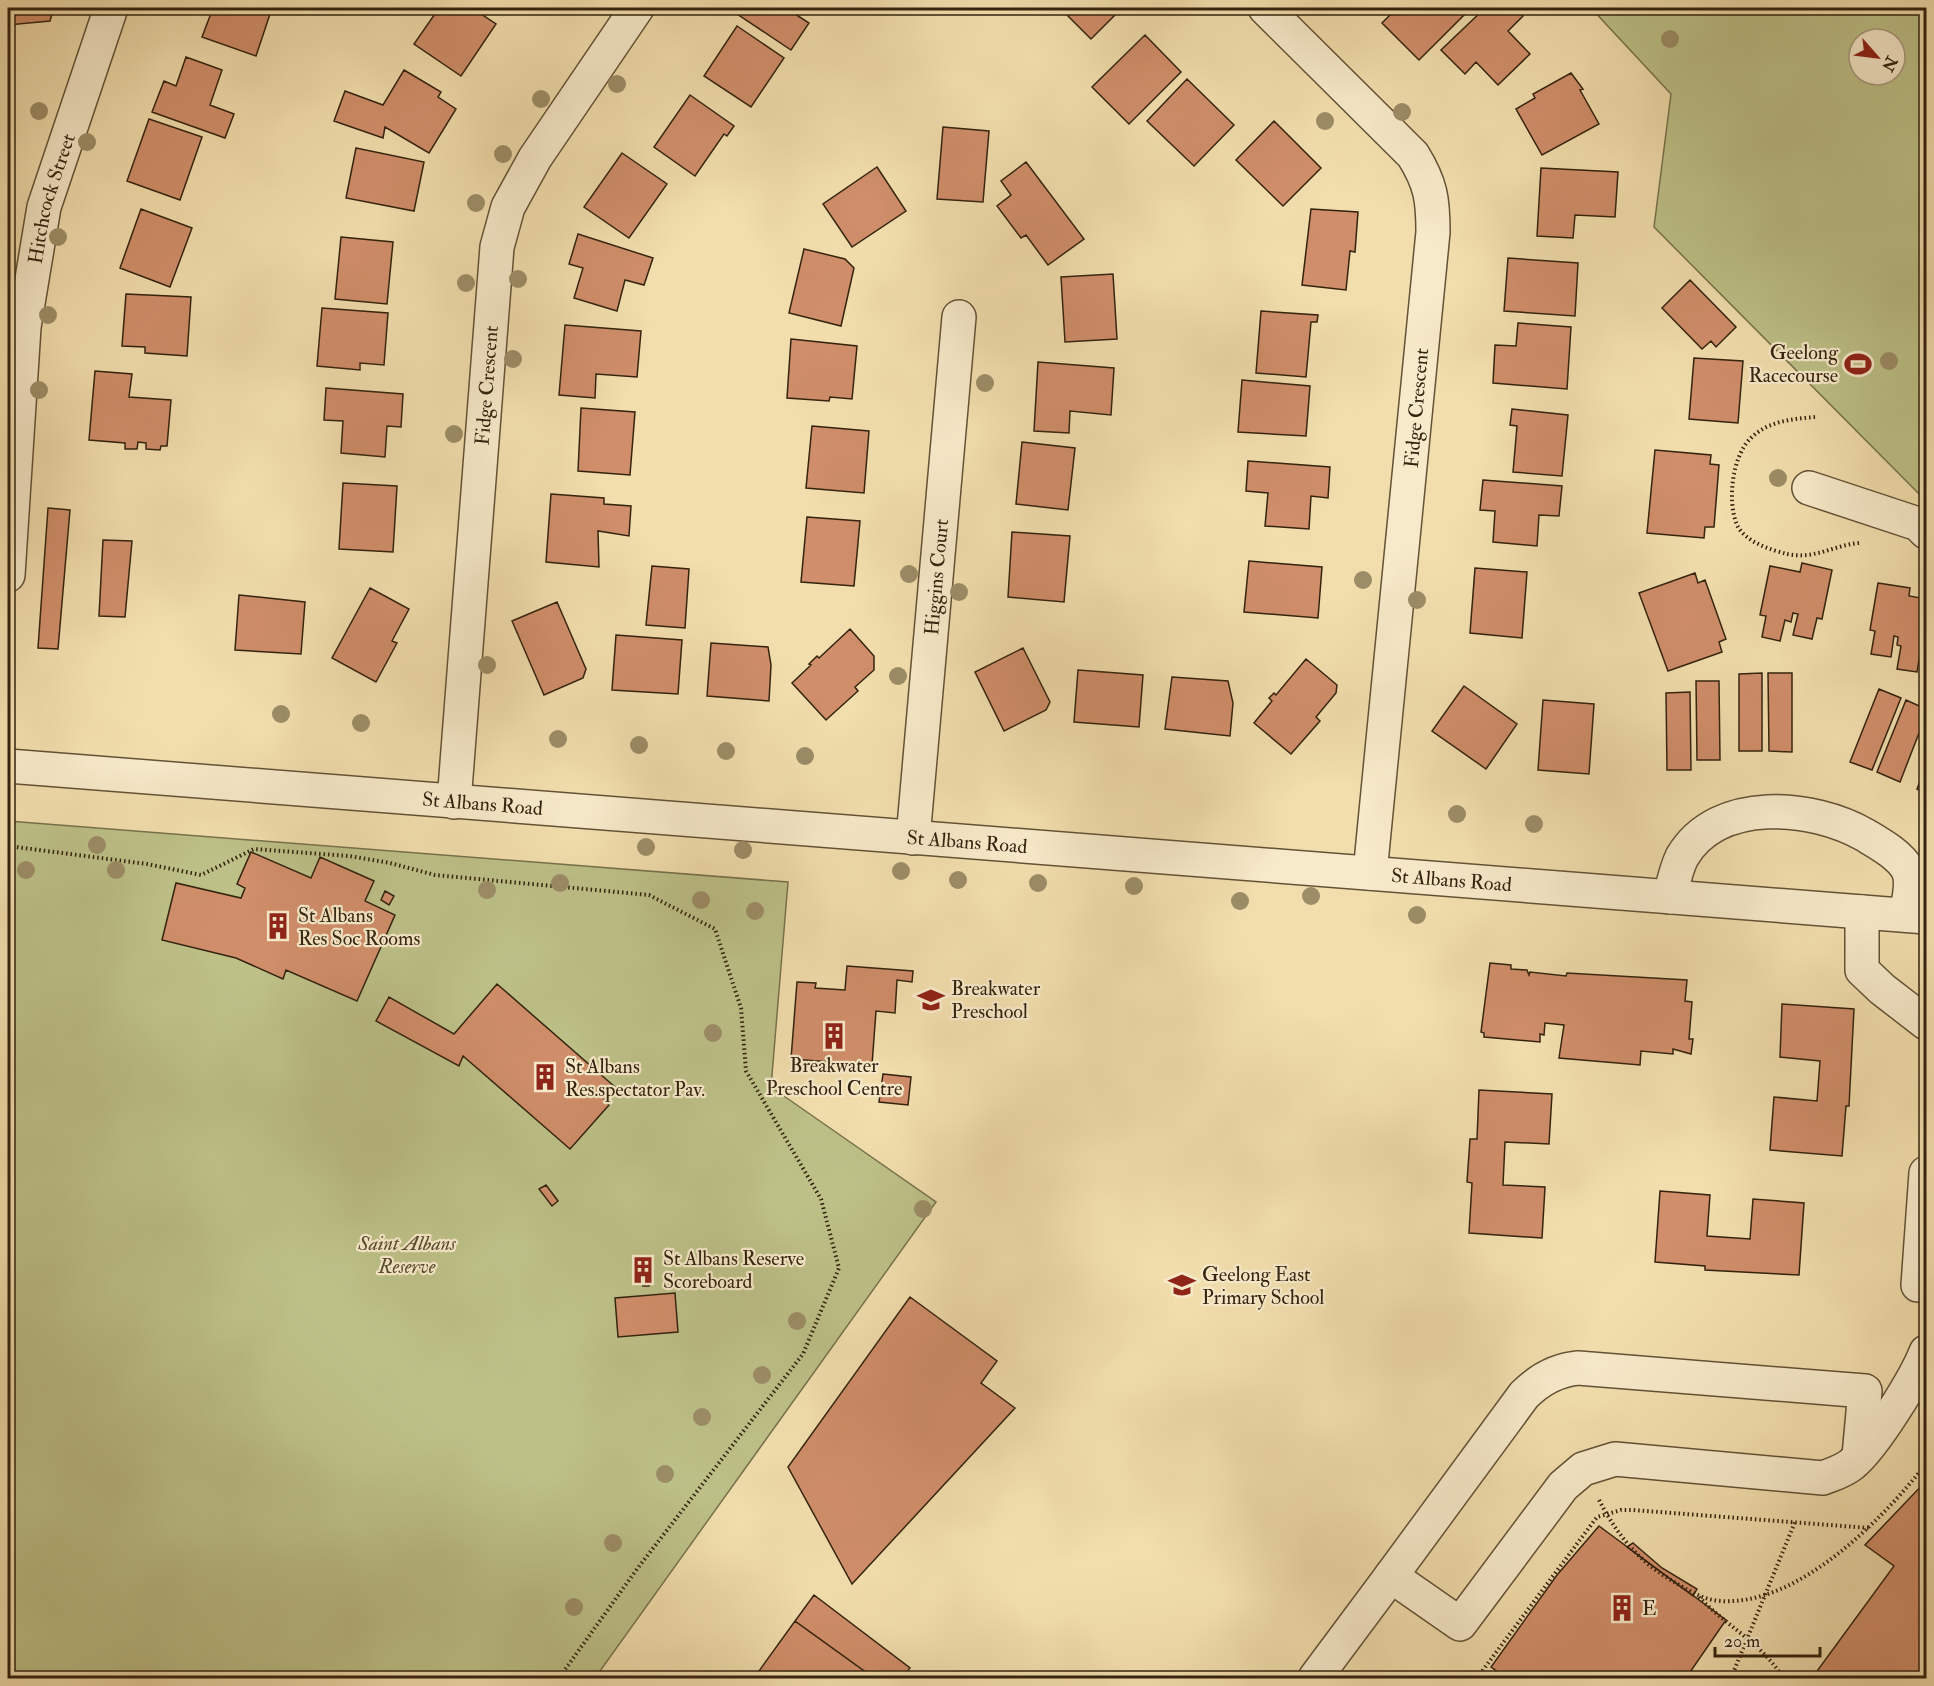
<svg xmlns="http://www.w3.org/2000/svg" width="1934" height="1686" font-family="'IM FELL Double Pica',serif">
<rect width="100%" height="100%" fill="#f2dead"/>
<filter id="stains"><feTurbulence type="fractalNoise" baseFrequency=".00333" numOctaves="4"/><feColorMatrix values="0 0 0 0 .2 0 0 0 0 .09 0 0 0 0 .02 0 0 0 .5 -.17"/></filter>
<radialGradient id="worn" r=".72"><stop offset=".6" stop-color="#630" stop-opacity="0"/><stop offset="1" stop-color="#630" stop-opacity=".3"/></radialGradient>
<!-- green -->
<path fill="#bdc188" stroke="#78724c" stroke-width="1.5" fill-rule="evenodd" d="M1591,8H1926V501L1654,227L1671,94ZM1859,39H1895V75H1859Z
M8,821L788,882L771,1087L936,1202L595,1678H8Z"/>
<!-- building -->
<path fill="#d08e6a" stroke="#33230f" stroke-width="1.5" d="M8,8H51L52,14L50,21L8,25Z
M213,8H272L256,56L202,37Z
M439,8H472L496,24L461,76L414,44Z
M728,8H795L792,12L809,23L791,50Z
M1060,8H1116L1119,11L1091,39Z
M1397,8H1466L1469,10L1419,60L1382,23Z
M1485,8H1514L1523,16L1508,31L1530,54L1498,85L1476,62L1465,74L1441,50Z
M737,26L784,58L751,107L704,76Z
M1145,35L1181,72L1129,124L1092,87Z
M186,57L222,70L210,105L234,114L225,138L152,112L164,81L176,86Z
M404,70L441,92L438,97L456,109L429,153L385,127L383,138L334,121L345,91L383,105Z
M1571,73L1583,89L1580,90L1599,124L1542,155L1516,109L1535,98L1533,94Z
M1187,79L1234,125L1194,166L1147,121Z
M690,95L734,126L727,136L724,134L695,176L654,147Z
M149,119L202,137L180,200L127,181Z
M1274,121L1321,168L1283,206L1236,160Z
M943,127L989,131L983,202L937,199Z
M356,148L424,162L414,211L346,198Z
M622,153L667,184L629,238L584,207Z
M1026,162L1084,239L1048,265L1026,235L1021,238L997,206L1011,195L1001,181Z
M877,167L906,211L852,247L823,204Z
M1541,168L1618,172L1615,217L1575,215L1573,238L1537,236Z
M141,209L192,228L170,287L120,268Z
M1311,209L1358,212L1355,252L1350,251L1346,290L1302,285Z
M578,234L653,258L644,285L625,280L617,311L574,298L583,268L569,264Z
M341,237L393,242L387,304L335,299Z
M804,249L845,259L854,268L841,326L789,313Z
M1508,258L1578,263L1575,316L1504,311Z
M1113,274L1117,339L1065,342L1061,277Z
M1690,280L1736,327L1716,347L1711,341L1702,349L1662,308Z
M126,294L191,297L187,356L145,353V347L122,346Z
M322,308L388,313L384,365L360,363V370L317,366Z
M1261,311L1318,315L1317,322H1311L1306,377L1256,373Z
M1518,323L1571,327L1567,389L1493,383L1495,345L1516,346Z
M565,325L641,331L637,377L596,374L595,398L559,395Z
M791,339L857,346L852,399L830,397L829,401L787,398Z
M1694,358L1743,361L1738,423L1689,419Z
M1038,362L1114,368L1111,415L1070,411L1069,433L1034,431Z
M95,371L132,374L129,397L171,400L167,446H161L160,450L146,449V443L138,442L137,449H125V443L89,440Z
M1242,380L1310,386L1306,436L1238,432Z
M326,388L403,394L401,427L387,426L385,457L341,453L343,421L324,420Z
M581,408L635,412L630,475L578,471Z
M1512,409L1568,415L1562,476L1513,472L1517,426L1510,425Z
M812,426L869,431L864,493L806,488Z
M1022,442L1075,448L1068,510L1016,504Z
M1655,450L1711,455L1710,464L1719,465L1714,527H1705L1704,538L1647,533Z
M1248,461L1330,467L1328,498L1311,496L1309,529L1265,526L1268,493L1246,491Z
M1483,480L1562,486L1559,516L1539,515L1537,546L1493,542L1495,511L1480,510Z
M343,483L397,486L393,552L339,549Z
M551,494L604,498V504L631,506L629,536L598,531L599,567L546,562Z
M48,508L70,510L58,649L38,648Z
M807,517L860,521L854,586L801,582Z
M1012,532L1070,536L1064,602L1008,597Z
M103,540L132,541L125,617L99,616Z
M1249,561L1322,567L1318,618L1244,612Z
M1802,563L1832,570L1822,619L1817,618L1812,639L1793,635L1798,614L1793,613L1791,622L1785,620L1780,641L1762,637L1766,616L1760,615L1770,566L1800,572Z
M652,566L689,569L685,628L646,625Z
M1475,568L1527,572L1522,638L1470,633Z
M1695,573L1698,583L1705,580L1726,639L1719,642L1722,652L1668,671L1639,593Z
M1878,583L1910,588L1909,596L1926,599V649L1921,648L1917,672L1897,669L1901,646L1897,645L1898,637L1894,636L1891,657L1871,654L1875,631L1870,630Z
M370,588L409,609L392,641L397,643L376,682L332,658Z
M239,595L305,602L301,654L235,650Z
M557,602L586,669L583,678L544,695L512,621Z
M850,629L874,656V670L855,687L858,691L826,720L792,683L811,665L809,664L817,656L819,658Z
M616,635L682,640L678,694L612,690Z
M711,643L768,647L771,665L769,701L707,696Z
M1023,648L1050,702L1046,710L1004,731L975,672Z
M1306,659L1337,685L1336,693L1316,717L1320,721L1291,754L1254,723L1272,701L1269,698L1274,693L1276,695Z
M1078,670L1143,675L1139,727L1074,722Z
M1762,673V751H1739V674Z
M1768,673H1792V752L1769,751Z
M1172,677L1228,681L1233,703L1230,736L1165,729Z
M1696,681H1719L1720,760H1697Z
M1464,686L1517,724L1486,769L1432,731Z
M1879,689L1901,698L1872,770L1850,762Z
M1690,692L1691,770H1667L1666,693Z
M1543,700L1594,704L1589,774L1538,770Z
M1906,700L1926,709V715L1900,782L1877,772Z
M1926,765V793L1917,789Z
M251,852L311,878L320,857L374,881L365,901L395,915L357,1001L286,970L283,979L236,958L162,940L176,883L241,898L245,888L237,884Z
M385,891L394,896L389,905L381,900Z
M1490,963L1511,965V969L1527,970L1529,975L1530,972L1566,976L1567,973L1687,980L1685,1001L1692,1002L1689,1039H1693L1691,1054L1673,1049V1054L1641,1051L1640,1065L1559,1058L1564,1025L1545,1023L1544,1035L1540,1034V1042L1484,1037V1033L1481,1032Z
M847,966L913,971L912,982L897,980L895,1013L876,1011L872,1065L791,1059L797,982L816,983L815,988L845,990Z
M497,984L615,1087L604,1100L609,1105L570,1149L463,1056L459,1066L376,1021L389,997L454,1034Z
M1782,1004L1854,1009L1849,1106H1846L1842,1156L1770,1150L1774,1097L1817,1101L1820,1061L1780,1057Z
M883,1074L911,1077L908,1105L879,1102Z
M1479,1090L1552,1094L1549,1144L1505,1142L1503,1185L1545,1187L1542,1238L1469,1233L1472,1183L1467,1182L1470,1139H1477Z
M546,1185L558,1201L552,1206L539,1189Z
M1660,1191L1710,1195L1707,1236L1750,1239L1753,1199L1804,1203L1799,1275L1705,1270V1266L1655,1262Z
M649,1257L650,1281L649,1286H643V1281L637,1282L636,1258Z
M675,1293L678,1332L618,1337L615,1298Z
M910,1297L997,1361L981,1383L1015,1408L852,1584L788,1467Z
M1926,1481V1678H1812L1894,1566L1865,1545Z
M1599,1526L1726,1620L1686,1678H1507L1491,1667L1557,1575Z
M1633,1543L1662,1568L1697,1589L1693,1596L1627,1547Z
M814,1595L910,1668L902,1678H874L795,1621Z
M795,1621L874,1678H769L759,1671Z"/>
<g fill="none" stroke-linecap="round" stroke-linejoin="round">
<defs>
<g id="minor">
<path d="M1265,8L1413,155C1431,184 1433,200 1433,232L1370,873"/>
<path d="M1809,488L1918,524L1926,532"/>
<path id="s1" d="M8,575L24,327L44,207L111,8"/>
<path id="s2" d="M8,766L1926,917"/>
<path id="s3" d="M454,802L497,247L508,207L535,158L637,8"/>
<path id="s4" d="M913,838L959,317"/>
<path d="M1670,897C1673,884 1676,869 1682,857C1718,796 1813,805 1865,835C1880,844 1900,855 1908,870C1914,883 1908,902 1906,915"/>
<path d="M1862,912V970L1882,989L1926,1023"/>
<path d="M1926,1173L1918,1285L1926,1286"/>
<path d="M1391,1576L1524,1395C1539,1380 1556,1370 1578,1368L1865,1391L1859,1456"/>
<path d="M1315,1678L1391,1576L1460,1624L1563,1486L1583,1469L1615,1459L1823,1478C1833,1474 1844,1471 1852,1464C1874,1446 1916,1378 1926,1352"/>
</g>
</defs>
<!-- minor casing -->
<use href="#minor" stroke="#635236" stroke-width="36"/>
<!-- path -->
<path stroke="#33230f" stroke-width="4" stroke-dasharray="1.5 3" stroke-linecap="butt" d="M1815,417C1792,419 1768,421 1751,438C1732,456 1727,501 1737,525C1745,542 1771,550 1787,554C1814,560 1834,545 1859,543
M8,846L147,864L201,875L254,849L349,856L390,863L435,875L649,895L715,929L741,1008L746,1071L821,1199L839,1268L803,1354L637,1569L559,1678
M1599,1500C1616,1533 1638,1561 1671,1580C1686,1589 1702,1600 1721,1601C1798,1606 1882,1520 1926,1464
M1699,1597C1726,1626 1762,1643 1783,1678
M1477,1678L1597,1517L1621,1510H1633L1869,1528
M1731,1678L1795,1522"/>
<!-- minor -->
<use href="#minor" stroke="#f7eaca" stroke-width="33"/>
</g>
<!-- trees -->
<g fill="#9c8d67">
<circle cx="1670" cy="39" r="9"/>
<circle cx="617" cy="84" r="9"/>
<circle cx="541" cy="99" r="9"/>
<circle cx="39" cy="111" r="9"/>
<circle cx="1402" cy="112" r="9"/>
<circle cx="1325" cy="121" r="9"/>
<circle cx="87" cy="142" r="9"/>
<circle cx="503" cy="154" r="9"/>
<circle cx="476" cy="203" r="9"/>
<circle cx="58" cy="237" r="9"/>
<circle cx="518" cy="279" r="9"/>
<circle cx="466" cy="283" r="9"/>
<circle cx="48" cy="315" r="9"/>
<circle cx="513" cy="359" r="9"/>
<circle cx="1889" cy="361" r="9"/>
<circle cx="985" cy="383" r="9"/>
<circle cx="39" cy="390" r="9"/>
<circle cx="454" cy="434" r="9"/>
<circle cx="1778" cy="478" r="9"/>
<circle cx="909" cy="574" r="9"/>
<circle cx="1363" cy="580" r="9"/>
<circle cx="959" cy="592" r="9"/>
<circle cx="1417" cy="600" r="9"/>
<circle cx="487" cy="665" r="9"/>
<circle cx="898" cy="676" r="9"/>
<circle cx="281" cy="714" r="9"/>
<circle cx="361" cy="723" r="9"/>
<circle cx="558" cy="739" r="9"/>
<circle cx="639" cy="745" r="9"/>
<circle cx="726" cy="751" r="9"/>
<circle cx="805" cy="756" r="9"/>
<circle cx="1457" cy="814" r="9"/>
<circle cx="1534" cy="824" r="9"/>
<circle cx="97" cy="845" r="9"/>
<circle cx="646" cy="847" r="9"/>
<circle cx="743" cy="850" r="9"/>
<circle cx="26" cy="870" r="9"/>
<circle cx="116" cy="870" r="9"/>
<circle cx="901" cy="871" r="9"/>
<circle cx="958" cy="880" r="9"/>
<circle cx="560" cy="883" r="9"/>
<circle cx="1038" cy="883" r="9"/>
<circle cx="1134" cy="886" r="9"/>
<circle cx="487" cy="890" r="9"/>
<circle cx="1311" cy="896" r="9"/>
<circle cx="701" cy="900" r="9"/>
<circle cx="1240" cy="901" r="9"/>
<circle cx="755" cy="911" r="9"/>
<circle cx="1417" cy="915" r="9"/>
<circle cx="713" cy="1033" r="9"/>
<circle cx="923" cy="1209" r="9"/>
<circle cx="797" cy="1321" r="9"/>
<circle cx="762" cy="1375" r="9"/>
<circle cx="702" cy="1417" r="9"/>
<circle cx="665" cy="1474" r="9"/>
<circle cx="613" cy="1543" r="9"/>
<circle cx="574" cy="1607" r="9"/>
</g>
<!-- icons -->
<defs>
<symbol id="stadium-bare" viewBox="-9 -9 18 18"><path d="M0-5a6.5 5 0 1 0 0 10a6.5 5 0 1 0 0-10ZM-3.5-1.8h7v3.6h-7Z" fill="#8f2418" stroke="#f7eaca" stroke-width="2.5" paint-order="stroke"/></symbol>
<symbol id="building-bare" viewBox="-9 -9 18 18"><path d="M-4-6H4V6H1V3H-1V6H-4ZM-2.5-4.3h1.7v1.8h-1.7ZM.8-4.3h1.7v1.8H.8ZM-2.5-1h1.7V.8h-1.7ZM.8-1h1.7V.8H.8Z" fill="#8f2418" stroke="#f7eaca" stroke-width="2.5" paint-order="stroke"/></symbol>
<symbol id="school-bare" viewBox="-9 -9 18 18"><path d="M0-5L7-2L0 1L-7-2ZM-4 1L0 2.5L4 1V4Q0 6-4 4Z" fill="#8f2418" stroke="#f7eaca" stroke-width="2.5" paint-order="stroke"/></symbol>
</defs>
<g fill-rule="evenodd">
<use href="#stadium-bare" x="1839" y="345" width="38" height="38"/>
<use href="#building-bare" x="259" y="907" width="38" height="38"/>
<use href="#school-bare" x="912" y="981" width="38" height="38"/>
<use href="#building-bare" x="815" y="1017" width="38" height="38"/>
<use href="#building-bare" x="526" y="1058" width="38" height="38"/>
<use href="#building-bare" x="624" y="1251" width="38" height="38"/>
<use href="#school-bare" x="1163" y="1266" width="38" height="38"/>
<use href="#building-bare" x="1603" y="1589" width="38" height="38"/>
</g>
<g text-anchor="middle" stroke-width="4.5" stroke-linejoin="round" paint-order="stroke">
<!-- street labels -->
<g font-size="20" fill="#33230f" stroke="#f7eaca">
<text dy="7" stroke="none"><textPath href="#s1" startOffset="380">Hitchcock Street</textPath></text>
<text dy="7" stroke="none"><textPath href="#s3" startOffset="418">Fidge Crescent</textPath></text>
<text transform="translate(1416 408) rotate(-85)" y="7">Fidge Crescent</text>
<text dy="7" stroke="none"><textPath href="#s4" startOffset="262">Higgins Court</textPath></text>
<text dy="7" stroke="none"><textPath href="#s2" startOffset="476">St Albans Road</textPath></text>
<text dy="7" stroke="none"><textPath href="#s2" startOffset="962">St Albans Road</textPath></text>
<text dy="7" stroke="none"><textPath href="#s2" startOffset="1448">St Albans Road</textPath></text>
</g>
<!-- poi labels -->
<g font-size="20" fill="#33230f" stroke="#f7eaca" text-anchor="start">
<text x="1838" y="359" text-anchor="end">Geelong<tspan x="1838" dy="23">Racecourse</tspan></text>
<text x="298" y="922">St Albans<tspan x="298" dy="23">Res Soc Rooms</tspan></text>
<text x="951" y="995">Breakwater<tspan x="951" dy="23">Preschool</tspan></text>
<text x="834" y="1072" text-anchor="middle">Breakwater<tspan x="834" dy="23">Preschool Centre</tspan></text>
<text x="565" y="1073">St Albans<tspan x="565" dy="23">Res.spectator Pav.</tspan></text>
<text x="663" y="1265">St Albans Reserve<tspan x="663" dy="23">Scoreboard</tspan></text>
<text x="1202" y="1281">Geelong East<tspan x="1202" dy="23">Primary School</tspan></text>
<text x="1642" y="1615">E</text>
</g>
<!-- park labels -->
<g font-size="20" font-style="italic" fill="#564a2d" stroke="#f7eaca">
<text x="407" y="1250">Saint Albans<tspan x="407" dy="23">Reserve</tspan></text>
</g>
</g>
<!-- margin -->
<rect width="1934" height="1686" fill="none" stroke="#f2dead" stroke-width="30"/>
<rect x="9" y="9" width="1916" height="1668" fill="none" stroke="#33230f" stroke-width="3"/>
<rect x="15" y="15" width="1904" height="1656" fill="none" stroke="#33230f" stroke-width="1.5"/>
<!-- north arrow -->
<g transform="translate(1877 57) rotate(118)"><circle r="28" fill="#f7eaca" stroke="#a99a7f" stroke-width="1.5"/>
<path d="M0-4.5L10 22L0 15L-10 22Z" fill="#8f2418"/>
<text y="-9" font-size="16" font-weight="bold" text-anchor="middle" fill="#33230f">N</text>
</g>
<!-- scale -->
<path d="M1715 1647v9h105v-9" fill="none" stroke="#33230f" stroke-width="3"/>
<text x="1724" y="1647" font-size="18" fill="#33230f" stroke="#f7eaca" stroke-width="4.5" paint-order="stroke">20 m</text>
<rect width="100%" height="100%" filter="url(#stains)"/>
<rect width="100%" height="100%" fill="url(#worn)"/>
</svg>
